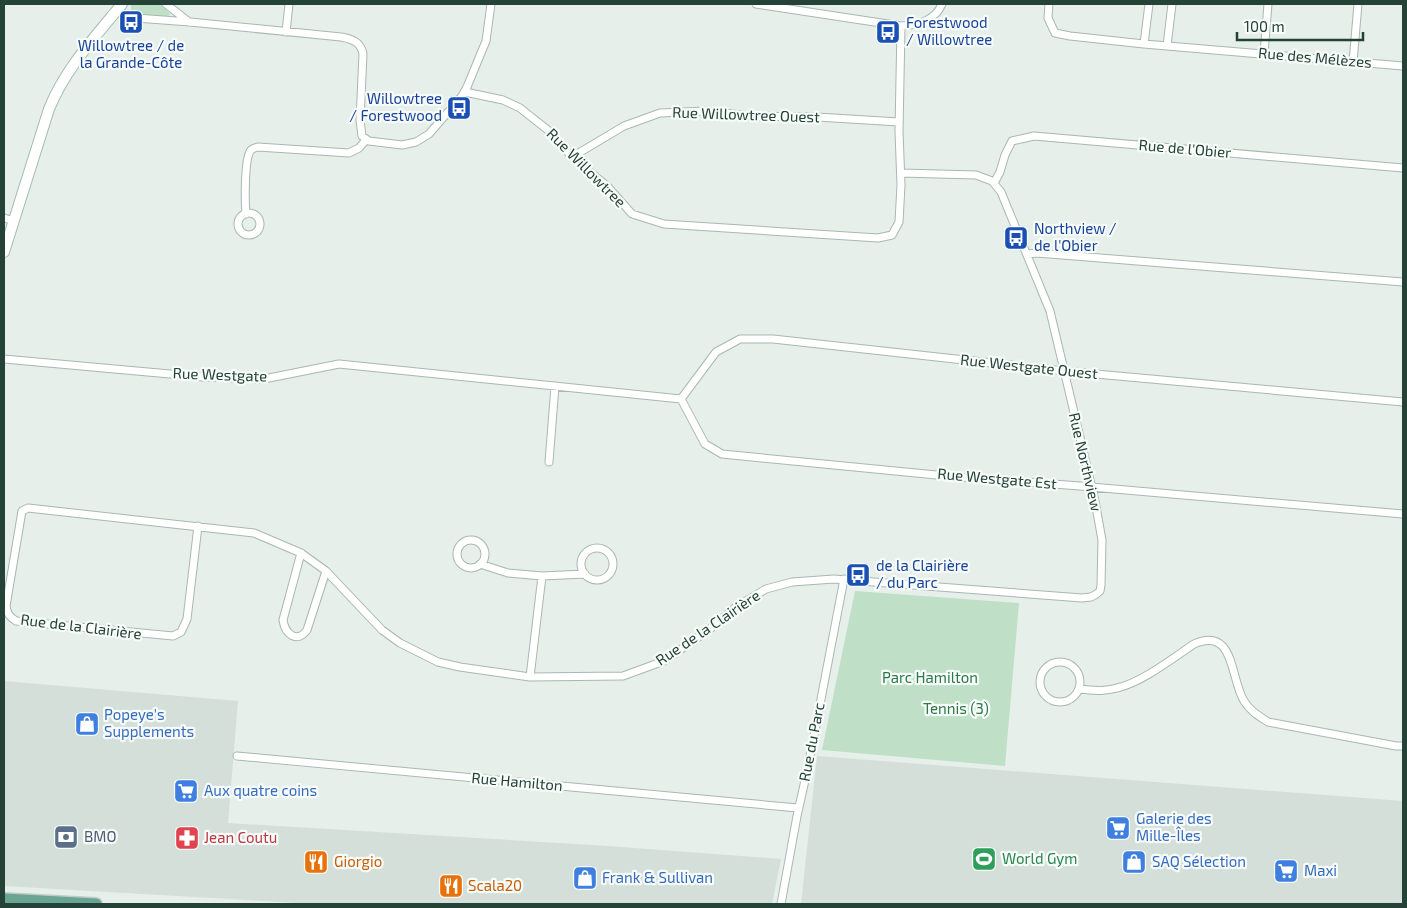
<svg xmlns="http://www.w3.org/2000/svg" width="1407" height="908" font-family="'Exo 2',sans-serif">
<rect width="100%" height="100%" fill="#e6efea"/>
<!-- built -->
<path fill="#d4dfd9" d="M4,681L238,701L228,823L608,846L781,859L772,904H317L4,886Z
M817,756L1403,801V904H801Z"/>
<!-- green -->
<path fill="#bfe0c6" d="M131,4H161L170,14L167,18L137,15L131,11Z
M855,591L1019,603L1005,766L822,750Z"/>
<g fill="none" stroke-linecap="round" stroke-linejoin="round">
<defs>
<path id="minor" d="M166,4L189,22
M756,4L901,26C918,25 935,21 942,4
M1049,4L1048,18L1055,33L1070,36L1144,44L1403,66
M118,9L125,15L136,18L190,22L341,37C352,39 361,42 363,54L360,120L362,136L369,141L402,145L416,142L429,134L462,96L467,87L486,41L491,4
M286,32L289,4
M1144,44L1149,4
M1167,46L1172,4
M1264,54L1268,4
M1353,62L1358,4
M465,92L503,100L520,108L549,131L572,157L608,187L632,214L664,224L878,238L892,235L899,222L901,185L899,131L901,26
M572,157L624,126L660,113L707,111L749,116L817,117L899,122
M994,183L1000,172L1005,155L1012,141L1034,136L1403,168
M238 224a11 11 0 1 1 22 0a11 11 0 1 1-22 0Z
M246,214C245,203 244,158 251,150C253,148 255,148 258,147L349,153L359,148L366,140
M4,218L14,221
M1028,254L1037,253L1403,282
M4,359L203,377L264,379L339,364L681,399
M681,399L705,444L722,454L957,477L1080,486L1403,514
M681,399L716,352L740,339H773L1074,372L1403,402
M549,462L555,386
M198,526L187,619L181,632L173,636L16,621C10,617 7,614 6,606L22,511L28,508L254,533L301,553L326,571L382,630L400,643L438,662L460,667L530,677L623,676L664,661L710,629L736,607L766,589L792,582L834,579L1082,598L1091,597L1095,595L1100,591L1101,585L1102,540L1095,501L1050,311L1001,192L992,181L976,175L901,173
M457 554a14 14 0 1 1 28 0a14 14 0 1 1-28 0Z
M581 564a16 16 0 1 1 32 0a16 16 0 1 1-32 0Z
M301,553L283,620C285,634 297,644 307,630L326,571
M480,564L508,573L542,576L585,574
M1040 682a20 20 0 1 1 40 0a20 20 0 1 1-40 0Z
M530,677L542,576
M1079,689C1092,690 1104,692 1117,688C1141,683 1173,658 1194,644C1235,626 1230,678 1244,701C1250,711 1259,716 1268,722L1396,746H1403
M237,756L798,808
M781,904L797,816L808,767L844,579"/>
<path id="secondary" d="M4,252L49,109C65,69 95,37 122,4"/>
<path id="primary" d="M4,899L96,904"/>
</defs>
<!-- minor casing -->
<use href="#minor" stroke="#a8b8b1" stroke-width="9"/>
<!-- secondary casing -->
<use href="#secondary" stroke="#a4bbb2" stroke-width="12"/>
<!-- primary casing -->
<use href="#primary" stroke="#c2cac7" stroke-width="14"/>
<!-- minor -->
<use href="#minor" stroke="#fff" stroke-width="7"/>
<!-- secondary -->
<use href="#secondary" stroke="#fff" stroke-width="10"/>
<!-- primary -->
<use href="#primary" stroke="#6aa593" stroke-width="11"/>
</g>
<!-- icons -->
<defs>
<symbol id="bus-square" viewBox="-11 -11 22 22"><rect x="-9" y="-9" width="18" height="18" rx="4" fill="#1a4fb4" stroke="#f7fbf9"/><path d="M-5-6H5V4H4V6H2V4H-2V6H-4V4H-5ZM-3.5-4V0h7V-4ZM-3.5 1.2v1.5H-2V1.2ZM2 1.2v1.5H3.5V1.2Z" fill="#fff"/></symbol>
<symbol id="shop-square" viewBox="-11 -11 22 22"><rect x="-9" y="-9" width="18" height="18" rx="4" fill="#3f7fe0" stroke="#f7fbf9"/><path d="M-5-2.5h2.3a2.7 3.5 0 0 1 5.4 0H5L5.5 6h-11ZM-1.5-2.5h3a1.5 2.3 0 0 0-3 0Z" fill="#fff"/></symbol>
<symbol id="supermarket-square" viewBox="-11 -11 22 22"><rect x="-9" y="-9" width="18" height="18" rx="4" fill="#3f7fe0" stroke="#f7fbf9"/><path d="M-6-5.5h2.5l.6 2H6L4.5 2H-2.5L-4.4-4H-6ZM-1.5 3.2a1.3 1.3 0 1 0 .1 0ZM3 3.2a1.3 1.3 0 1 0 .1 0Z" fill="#fff"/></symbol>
<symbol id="bank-square" viewBox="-11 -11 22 22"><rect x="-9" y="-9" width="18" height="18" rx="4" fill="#5c6f8a" stroke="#f7fbf9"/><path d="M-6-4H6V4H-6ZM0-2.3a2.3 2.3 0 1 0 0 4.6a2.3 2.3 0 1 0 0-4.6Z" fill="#fff"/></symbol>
<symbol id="pharmacy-square" viewBox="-11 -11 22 22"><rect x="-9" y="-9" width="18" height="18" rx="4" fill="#e0444e" stroke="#f7fbf9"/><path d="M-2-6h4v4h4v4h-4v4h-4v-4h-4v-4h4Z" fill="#fff"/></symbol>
<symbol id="stadium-square" viewBox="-11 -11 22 22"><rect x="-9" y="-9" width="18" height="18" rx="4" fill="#2e9e5b" stroke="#f7fbf9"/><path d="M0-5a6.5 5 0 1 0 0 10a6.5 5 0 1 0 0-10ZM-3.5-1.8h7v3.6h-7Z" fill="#fff"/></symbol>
<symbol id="restaurant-square" viewBox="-11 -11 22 22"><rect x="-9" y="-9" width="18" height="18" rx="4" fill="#e8710a" stroke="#f7fbf9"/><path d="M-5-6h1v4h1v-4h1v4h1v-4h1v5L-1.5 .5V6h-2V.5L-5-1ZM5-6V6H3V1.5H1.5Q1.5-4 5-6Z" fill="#fff"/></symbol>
</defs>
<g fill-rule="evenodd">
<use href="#bus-square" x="117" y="8" width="28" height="28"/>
<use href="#bus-square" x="874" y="18" width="28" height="28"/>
<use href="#bus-square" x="445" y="94" width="28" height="28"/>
<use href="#bus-square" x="1002" y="224" width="28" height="28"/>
<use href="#bus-square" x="844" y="561" width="28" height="28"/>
<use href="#shop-square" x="73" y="710" width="28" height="28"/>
<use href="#supermarket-square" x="172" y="777" width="28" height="28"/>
<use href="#supermarket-square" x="1104" y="814" width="28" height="28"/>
<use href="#bank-square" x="52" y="823" width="28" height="28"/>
<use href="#pharmacy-square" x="173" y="824" width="28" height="28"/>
<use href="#stadium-square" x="970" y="845" width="28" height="28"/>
<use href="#restaurant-square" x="302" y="848" width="28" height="28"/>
<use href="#shop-square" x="1120" y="848" width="28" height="28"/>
<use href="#supermarket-square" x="1272" y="857" width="28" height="28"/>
<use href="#shop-square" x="571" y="864" width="28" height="28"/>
<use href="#restaurant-square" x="437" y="872" width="28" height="28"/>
</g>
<g text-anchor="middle" stroke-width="4.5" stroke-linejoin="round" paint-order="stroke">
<!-- transit labels -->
<g font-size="15" fill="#164399" stroke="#f7fbf9" text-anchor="start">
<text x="906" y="28">Forestwood<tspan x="906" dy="17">/ Willowtree</tspan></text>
<text x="131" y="51" text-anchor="middle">Willowtree / de<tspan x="131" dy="17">la Grande-Côte</tspan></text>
<text x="442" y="104" text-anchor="end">Willowtree<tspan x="442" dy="17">/ Forestwood</tspan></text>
<text x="1034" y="234">Northview /<tspan x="1034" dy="17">de l'Obier</tspan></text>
<text x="876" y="571">de la Clairière<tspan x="876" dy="17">/ du Parc</tspan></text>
</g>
<!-- street labels -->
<g font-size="15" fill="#244238" stroke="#f7fbf9">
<text transform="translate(1315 58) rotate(5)" y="5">Rue des Mélèzes</text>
<text transform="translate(746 115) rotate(2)" y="5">Rue Willowtree Ouest</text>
<text transform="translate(1185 149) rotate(5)" y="5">Rue de l'Obier</text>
<text transform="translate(586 168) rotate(45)" y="5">Rue Willowtree</text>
<text transform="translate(1029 367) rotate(6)" y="5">Rue Westgate Ouest</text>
<text transform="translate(220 375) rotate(2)" y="5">Rue Westgate</text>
<text transform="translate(1085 462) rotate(77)" y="5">Rue Northview</text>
<text transform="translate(997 479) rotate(5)" y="5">Rue Westgate Est</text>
<text transform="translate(81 627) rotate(7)" y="5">Rue de la Clairière</text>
<text transform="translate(708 628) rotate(-34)" y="5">Rue de la Clairière</text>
<text transform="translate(812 742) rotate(-79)" y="5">Rue du Parc</text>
<text transform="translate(517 782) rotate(5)" y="5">Rue Hamilton</text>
</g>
<!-- park labels -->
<g font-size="15" fill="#2d7948" stroke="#f7fbf9">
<text x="930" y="683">Parc Hamilton</text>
<text x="956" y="714">Tennis (3)</text>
</g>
<!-- shop labels -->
<g font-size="15" fill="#366cbe" stroke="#f7fbf9" text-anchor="start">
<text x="104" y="720">Popeye's<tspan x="104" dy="17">Supplements</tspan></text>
<text x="204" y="796">Aux quatre coins</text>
<text x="1136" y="824">Galerie des<tspan x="1136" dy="17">Mille-Îles</tspan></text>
<text x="1152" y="867">SAQ Sélection</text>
<text x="1304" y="876">Maxi</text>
<text x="602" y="883">Frank &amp; Sullivan</text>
</g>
<!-- service labels -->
<g font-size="15" fill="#4e5e75" stroke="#f7fbf9" text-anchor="start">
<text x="84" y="842">BMO</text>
</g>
<!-- health labels -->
<g font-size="15" fill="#be3a42" stroke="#f7fbf9" text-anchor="start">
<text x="204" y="843">Jean Coutu</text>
</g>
<!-- leisure labels -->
<g font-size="15" fill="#27864d" stroke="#f7fbf9" text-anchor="start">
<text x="1002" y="864">World Gym</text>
</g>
<!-- food labels -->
<g font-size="15" fill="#c56008" stroke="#f7fbf9" text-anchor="start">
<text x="334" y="867">Giorgio</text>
<text x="468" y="891">Scala20</text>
</g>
</g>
<!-- border -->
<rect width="1407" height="908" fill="none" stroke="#244238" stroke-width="10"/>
<!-- scale -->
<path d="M1237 32v8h126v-8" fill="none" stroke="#244238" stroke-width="2.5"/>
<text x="1244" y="32" font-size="15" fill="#244238" stroke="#f7fbf9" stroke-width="4" paint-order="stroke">100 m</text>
</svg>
